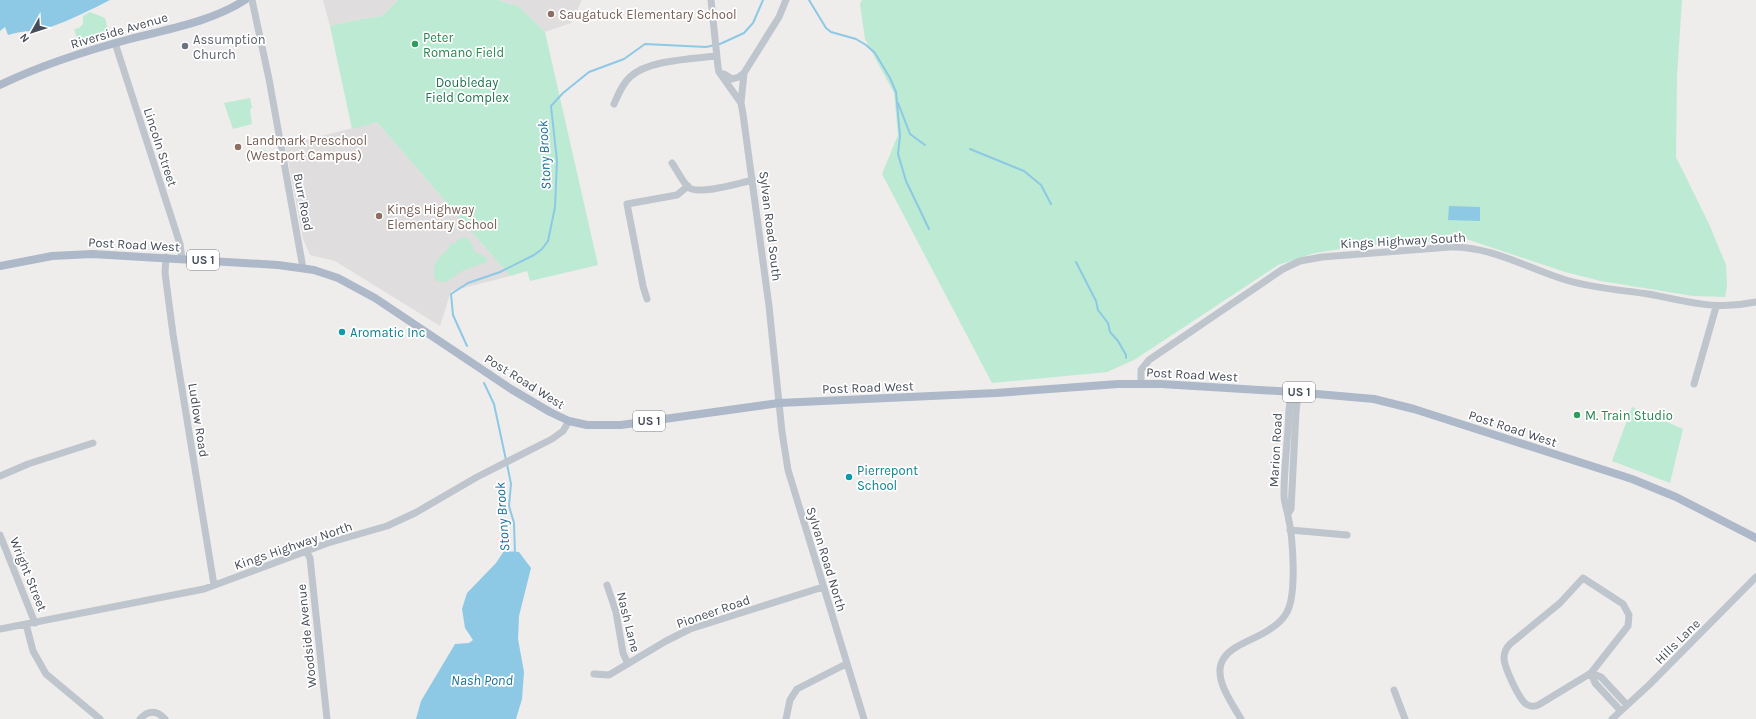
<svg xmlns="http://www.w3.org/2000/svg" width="1756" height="719" font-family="Karla,sans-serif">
<rect width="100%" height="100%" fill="#efecec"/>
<!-- education -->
<path fill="#dfdddd" d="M323,0H398L382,16L361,19L330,26Z
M497,0H582L571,23L545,32L518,6Z
M377,122L510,276L451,291L440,326L335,261L310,255L303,239L285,145Z"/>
<!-- green -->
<path fill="#bcead3" d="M398,0H497L518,6L545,32L598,265L530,281L527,271L510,276L377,122L352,129L330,26L361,19L382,16Z
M862,0H1682L1677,76L1676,157L1709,224L1726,265L1727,286L1725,297L1693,296L1601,281L1565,272L1466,239L1359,246L1315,253L1278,265L1134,360L1107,372L992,383L882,174L898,135L894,93L865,39L860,4Z
M90,12L105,18L110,38L80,47L74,29L79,28L83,24V16Z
M250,98L252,108L250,109L252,124L233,129L224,103Z
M261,148L267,151L270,159L261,160Z
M462,237L468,238L473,246L474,251L487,258L486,262L462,271L446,282L436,281C428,258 446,257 451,243L454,244Z
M1632,407L1683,429L1670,483L1612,461Z"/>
<!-- water -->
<path fill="#8dc9e4" d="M0,0H110C92,9 73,19 53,26C38,32 23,30 8,35L5,27L0,31Z
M1449,206L1480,207V221L1448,220Z
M504,551L519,552L531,568L519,616L518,639L524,672L522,699L516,719H416L421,701L455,644L469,643L473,640L465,628L462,609L467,593L496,563Z"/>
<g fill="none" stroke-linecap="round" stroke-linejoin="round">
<!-- stream -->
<path stroke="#8dc9e4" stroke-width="2" d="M809,0L826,28L831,32L856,39L866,45L875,53L890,78L896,92L900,136L898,154L906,181L929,229
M898,103L910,134L925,145
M970,149L1024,171L1041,185L1051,204
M1076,262L1096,301L1098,310L1108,323L1110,332L1118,341L1126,355V358
M467,346L453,315L451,294L468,283L500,272L534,255L542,249L548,241L555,207L557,161L551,106L563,93L589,72L624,59L645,44L706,47L720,44L744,33L753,23L763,0
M484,383L494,404L506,460
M507,464L511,484L509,506L514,523L515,554"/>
<!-- minor -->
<path stroke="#bec5cd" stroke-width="7" d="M252,0L269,79L303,268
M711,0L718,67L719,72L741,103L743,114L769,306L782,432L788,470L864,719
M115,43L180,244L182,259
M724,74L732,79L739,77L744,73
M741,103L744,73L779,17L786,0
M614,104C618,95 622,84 630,77C648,60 691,59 716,56
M672,163C677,170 682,181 688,187C698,196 740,183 753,180
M166,257L165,273L173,334L214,585
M647,299L643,286L627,204L677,195L688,186
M1141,384V370L1149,360L1283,269L1300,261L1322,257L1450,247C1491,246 1527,268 1566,280C1592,288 1621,290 1648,294C1688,301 1714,311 1756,302
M1694,384L1716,307
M0,476L28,464L93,443
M1290,530L1347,535
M0,535L35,623
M306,551L310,558L327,719
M1583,578L1623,604L1629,615L1628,626L1591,673L1540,704C1536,707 1530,707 1526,704C1519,699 1504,667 1504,658C1504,653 1506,648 1510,644L1560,603Z
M607,585L616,612L623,653L628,664
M26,624L33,651L46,674L100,719
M0,629L204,589L328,543L387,526L415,513L477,477L552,439L563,431L569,421
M594,674L609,675L666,641L690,629L823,587
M1394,690L1405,719
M1621,711L1595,683L1591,673L1601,677L1627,705
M140,719C148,710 157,710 165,719
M786,719L790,700L797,689L846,664
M1241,719C1232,703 1211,676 1224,658C1231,647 1251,640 1262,634C1272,628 1282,622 1287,612C1297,594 1293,537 1288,516C1287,509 1284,503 1284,495C1284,467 1288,439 1289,410L1290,402L1294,392L1297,403L1296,412L1291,509L1288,514
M1612,719L1649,685L1756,577"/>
<!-- major -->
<path stroke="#adb8c9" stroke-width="8" d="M0,85C41,65 85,51 130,39C168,29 211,22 245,0
M0,266L52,256L92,254L278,265L314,270L338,278L375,298L511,389L550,412L569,421L587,425H621L779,403L996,393L1118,384H1161L1294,392L1374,399L1414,409L1632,479L1676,497L1756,538"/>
</g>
<!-- markers -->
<g fill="#8d6e63" stroke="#fff" stroke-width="1.5">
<circle cx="551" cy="14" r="4"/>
<circle cx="238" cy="147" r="4"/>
<circle cx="379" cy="216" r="4"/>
</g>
<g fill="#2e9e5b" stroke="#fff" stroke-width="1.5">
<circle cx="415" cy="44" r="4"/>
<circle cx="1577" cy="415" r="4"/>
</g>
<circle fill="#6b7280" stroke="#fff" stroke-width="1.5" cx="185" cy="46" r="4"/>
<g fill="#0f9aa8" stroke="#fff" stroke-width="1.5">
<circle cx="342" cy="332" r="4"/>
<circle cx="849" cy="477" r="4"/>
</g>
<g text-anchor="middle" stroke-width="3.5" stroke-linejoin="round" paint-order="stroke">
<!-- shield labels -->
<g fill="#fff" stroke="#7e828a" stroke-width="1">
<rect x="187" y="250" width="32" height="20" rx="3"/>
<rect x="1283" y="382" width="32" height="20" rx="3"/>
<rect x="633" y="411" width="32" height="20" rx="3"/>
</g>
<g font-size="12" font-weight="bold" fill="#464d58">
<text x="203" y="264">US 1</text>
<text x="1299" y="396">US 1</text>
<text x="649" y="425">US 1</text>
</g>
<!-- education labels -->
<g font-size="13" fill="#785e54" stroke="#fff" text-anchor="start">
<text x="559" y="19">Saugatuck Elementary School</text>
<text x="246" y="145">Landmark Preschool<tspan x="246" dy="15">(Westport Campus)</tspan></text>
<text x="387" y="214">Kings Highway<tspan x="387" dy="15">Elementary School</tspan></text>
</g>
<!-- street labels -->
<g font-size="13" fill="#464d58" stroke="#fff">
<text transform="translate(119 30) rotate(-16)" y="5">Riverside Avenue</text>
<text transform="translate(161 147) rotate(72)" y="5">Lincoln Street</text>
<text transform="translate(304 202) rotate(79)" y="5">Burr Road</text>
<text transform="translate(771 226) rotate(83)" y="5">Sylvan Road South</text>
<text transform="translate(1403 240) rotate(-3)" y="5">Kings Highway South</text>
<text transform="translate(134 244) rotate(3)" y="5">Post Road West</text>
<text transform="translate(1192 374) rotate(3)" y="5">Post Road West</text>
<text transform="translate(525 381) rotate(32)" y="5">Post Road West</text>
<text transform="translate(868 387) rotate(-2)" y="5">Post Road West</text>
<text transform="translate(199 420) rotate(81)" y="5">Ludlow Road</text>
<text transform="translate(1513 428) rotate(18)" y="5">Post Road West</text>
<text transform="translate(1275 450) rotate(-87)" y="5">Marion Road</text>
<text transform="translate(293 545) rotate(-19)" y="5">Kings Highway North</text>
<text transform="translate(827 559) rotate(73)" y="5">Sylvan Road North</text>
<text transform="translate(29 574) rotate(68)" y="5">Wright Street</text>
<text transform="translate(713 611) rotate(-19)" y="5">Pioneer Road</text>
<text transform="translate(629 622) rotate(76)" y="5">Nash Lane</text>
<text transform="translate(306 636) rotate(-96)" y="5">Woodside Avenue</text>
<text transform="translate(1677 641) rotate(-45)" y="5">Hills Lane</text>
</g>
<!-- leisure labels -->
<g font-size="13" fill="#27864d" stroke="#fff" text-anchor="start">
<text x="423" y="42">Peter<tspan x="423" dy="15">Romano Field</tspan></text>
<text x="1585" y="420">M. Train Studio</text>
</g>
<!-- worship labels -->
<g font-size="13" fill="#5b616d" stroke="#fff" text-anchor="start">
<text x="193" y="44">Assumption<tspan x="193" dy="15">Church</tspan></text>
</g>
<!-- park labels -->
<g font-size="13" fill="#1d7250" stroke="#fff">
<text x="467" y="87">Doubleday<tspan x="467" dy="15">Field Complex</tspan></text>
</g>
<!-- culture labels -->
<g font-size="13" fill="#0d838f" stroke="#fff" text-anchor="start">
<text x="350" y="337">Aromatic Inc</text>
<text x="857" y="475">Pierrepont<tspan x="857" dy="15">School</tspan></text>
</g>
<!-- water labels -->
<g font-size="14" font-style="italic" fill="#177199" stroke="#fff">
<text transform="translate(544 155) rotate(-93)" y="5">Stony Brook</text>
<text transform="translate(502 517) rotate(-94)" y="5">Stony Brook</text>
<text x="482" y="685">Nash Pond</text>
</g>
</g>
<!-- north arrow -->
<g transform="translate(32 32) rotate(231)" stroke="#ffffff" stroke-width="3" paint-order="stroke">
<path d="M0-3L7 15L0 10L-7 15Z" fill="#464d58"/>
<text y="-6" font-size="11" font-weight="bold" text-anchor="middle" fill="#464d58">N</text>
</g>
</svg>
